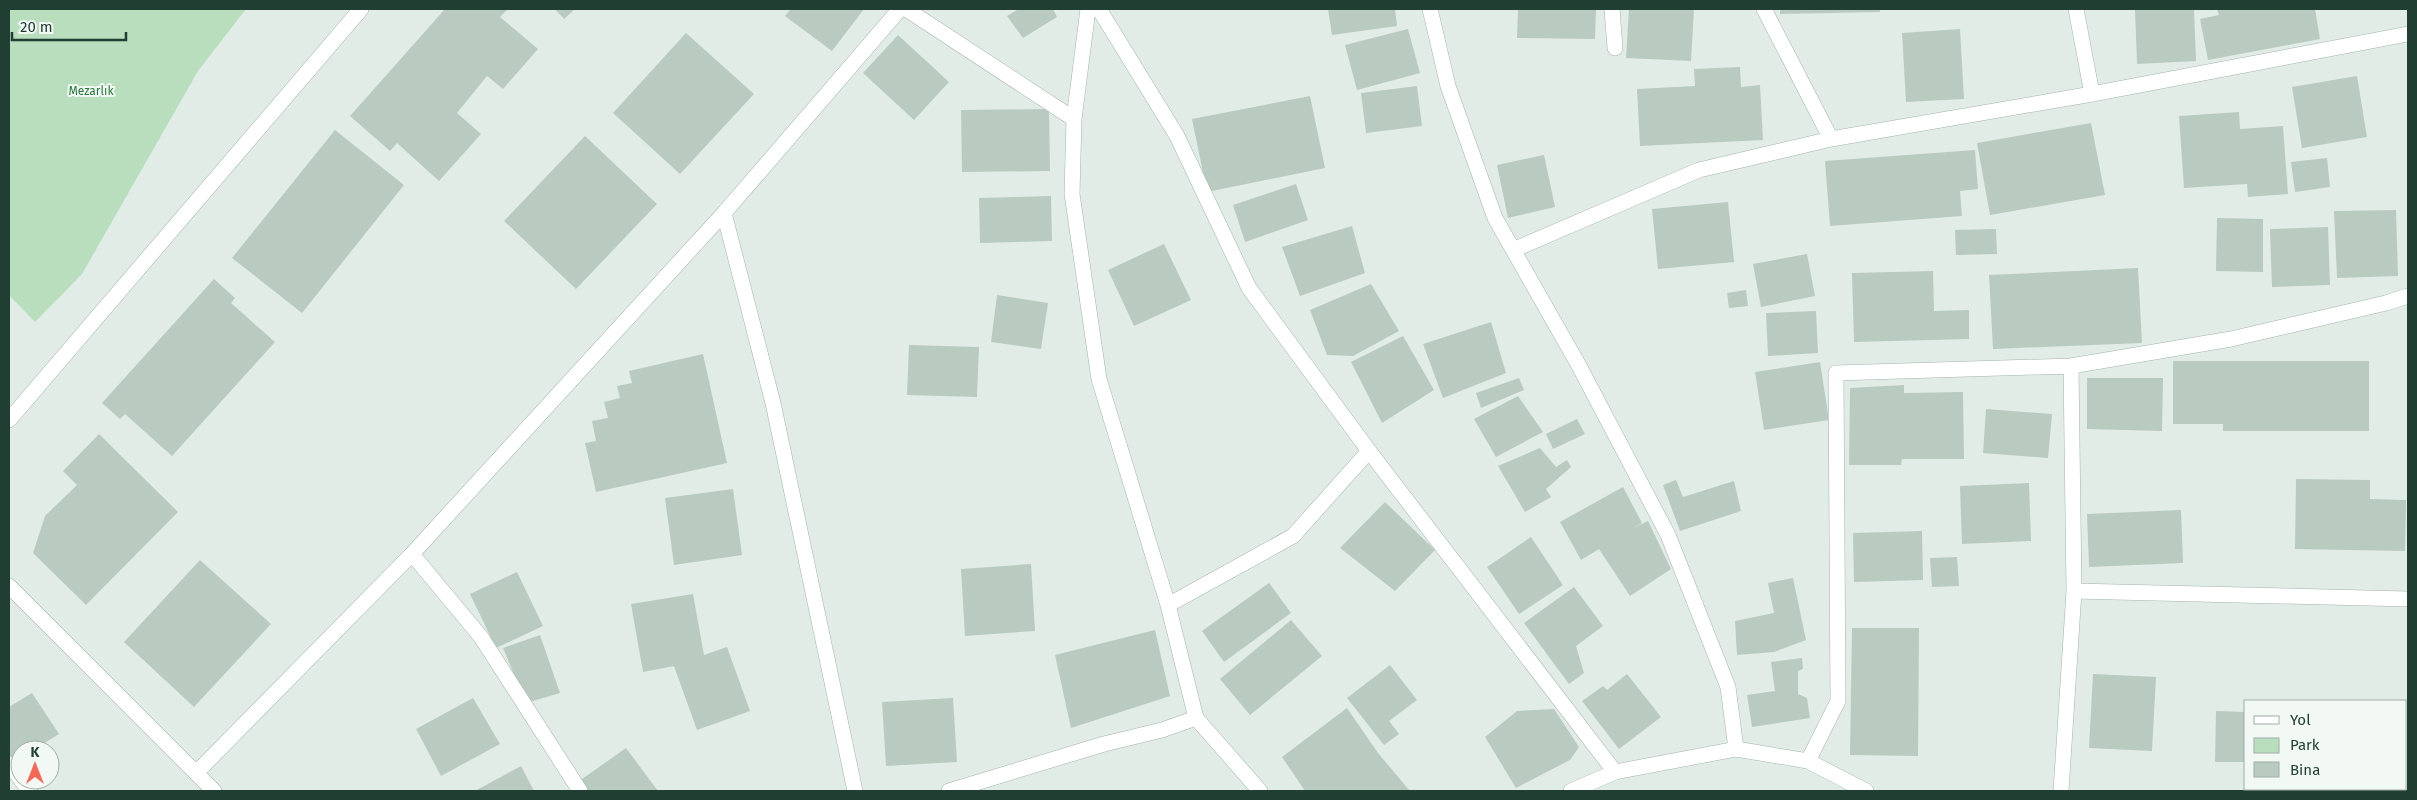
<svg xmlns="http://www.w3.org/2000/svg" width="2417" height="800" font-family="'Fira Sans',sans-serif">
<rect width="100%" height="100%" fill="#e1ece6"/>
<!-- green -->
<path fill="#b9debe" d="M9,9H246L198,71L82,274L35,322L9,295Z"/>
<!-- building -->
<path fill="#b9cac1" d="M445,9H508L500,17L538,49L503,89L487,76L457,113L481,134L439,181L397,143L390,151L350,116Z
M555,9H575L564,19Z
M791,9H864L832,51L785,16Z
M1019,9H1053L1057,17L1023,38L1007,16Z
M1328,9H1395L1397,26L1332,35Z
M1518,9H1596L1595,39L1517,38Z
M1629,9H1694L1691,61L1626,58Z
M1780,9H1880V12L1780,14Z
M2135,9H2194L2196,61L2137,64Z
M2217,9H2315L2320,39L2208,60L2200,19L2219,15Z
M1408,29L1420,73L1357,90L1345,45Z
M1960,29L1964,99L1906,102L1902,33Z
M686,33L754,94L680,174L613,113Z
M898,35L949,82L914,120L863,73Z
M1740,67L1741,87L1760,85L1763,140L1640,146L1637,89L1695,86L1694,69Z
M2357,76L2367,137L2302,148L2292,87Z
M1417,86L1422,126L1366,133L1361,93Z
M1310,96L1325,168L1207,192L1192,119Z
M1049,109L1050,171L962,172L961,110Z
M2239,112L2240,129L2283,126L2288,194L2248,197L2247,184L2184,188L2179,116Z
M2091,123L2105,195L1990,215L1977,143Z
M335,130L404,185L302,313L232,258Z
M585,136L657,204L576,289L504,221Z
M1975,150L1978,189L1960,191L1962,216L1830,226L1825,161Z
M1544,155L1555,207L1508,218L1497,165Z
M2327,158L2330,187L2295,192L2291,162Z
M1296,184L1308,220L1245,242L1233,205Z
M1051,196L1052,241L980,243L979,198Z
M1728,202L1734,262L1658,269L1652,209Z
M2396,210L2398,276L2337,278L2334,211Z
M2217,218L2263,219V272L2216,271Z
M1352,226L1365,273L1300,296L1282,247Z
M2328,227L2330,285L2272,287L2270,229Z
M1996,229L1997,254L1956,255L1955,230Z
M1164,244L1191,300L1134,326L1108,270Z
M1807,254L1815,296L1761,307L1753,264Z
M2138,268L2142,343L1993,349L1989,275Z
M1933,271L1934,311L1969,310V339L1854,342L1852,273Z
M214,279L235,298L231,303L275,342L172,456L125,414L120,419L102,403Z
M1371,284L1399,331L1353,356L1327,355L1310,310Z
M1746,290L1748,306L1729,308L1727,293Z
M997,295L1048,303L1041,349L991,342Z
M1816,311L1818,353L1768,356L1766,313Z
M1491,322L1506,373L1443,398L1423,344Z
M1403,336L1434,390L1382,423L1351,362Z
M909,345L979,347L977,397L907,395Z
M703,354L727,463L596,492L585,443L596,441L592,421L608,418L604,402L620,398L617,386L632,383L629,371Z
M2173,361H2369V431H2223V424H2173Z
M1820,362L1829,420L1764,430L1755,372Z
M1519,378L1524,390L1481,408L1476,393Z
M2087,378H2163L2162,431L2087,429Z
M1904,385V393L1963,392L1964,459H1902L1901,465H1849L1850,388Z
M1518,396L1543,432L1496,457L1474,419Z
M1986,409L2052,414L2048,458L1983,453Z
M1577,419L1585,434L1553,449L1546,434Z
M99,434L178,512L86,605L33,553L45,516L77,485L63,471Z
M1540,448L1556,467L1567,460L1571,467L1546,489L1551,497L1525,512L1498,466Z
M2296,479L2370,480V499L2406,500L2405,551L2295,549Z
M1676,480L1683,497L1734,481L1741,511L1680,531L1663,485Z
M2029,483L2031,541L1962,544L1960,486Z
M1623,487L1642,523L1633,528L1648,521L1671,569L1630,596L1599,549L1581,560L1560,522Z
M733,489L742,555L674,565L665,498Z
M1385,502L1435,550L1395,591L1340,548Z
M2181,510L2183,563L2089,567L2087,514Z
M1922,531L1923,580L1854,582L1853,533Z
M1531,537L1563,585L1519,614L1487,567Z
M1957,557L1959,586L1932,587L1930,558Z
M200,560L271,624L194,707L124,642Z
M1031,564L1035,631L965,636L961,569Z
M517,572L543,626L496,648L470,594Z
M1793,578L1806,640L1774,652L1737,655L1735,621L1774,613L1768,583Z
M1269,583L1291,613L1224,662L1202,631Z
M1574,587L1603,626L1576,646L1584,673L1569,684L1524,623Z
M693,594L704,655L727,647L750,711L697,730L674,666L643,672L631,604Z
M1291,620L1322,656L1250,715L1220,679Z
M1852,628H1919L1918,756L1850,755Z
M1155,630L1170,696L1071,728L1055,655Z
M540,635L560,693L526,703L503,648Z
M1802,658L1803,669L1798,671V694L1807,698L1810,718L1752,727L1747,695L1775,691L1771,662Z
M1390,665L1417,700L1389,721L1399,734L1384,745L1347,698Z
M1627,674L1661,717L1619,749L1582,701L1603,686L1607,690Z
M2093,674L2156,677L2152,751L2089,748Z
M32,693L59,734L33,750H20V758L13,762L9,755V707Z
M473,698L500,744L441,776L416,729Z
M953,698L957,762L886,766L882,702Z
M1347,708L1378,753L1410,791H1305L1282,757Z
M1554,709L1579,747L1570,760L1516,788L1485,737L1517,711Z
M2216,711L2246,712V762H2215Z
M626,748L658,791H580L575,784Z
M521,766L534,791H475Z
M2294,789H2390V791H2294Z"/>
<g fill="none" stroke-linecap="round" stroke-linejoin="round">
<defs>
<path id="minor" d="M906,9L1074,119L1088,9
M1099,9L1177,136L1249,288L1369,451L1615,772
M1430,9L1448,86L1495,218L1578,364L1668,535L1728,687L1736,749
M1612,9L1615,48
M2076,9L2092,94
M1074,119L1072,194L1099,379L1168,605L1196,718
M1831,139L2092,94L2408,34
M1513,250L1699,170L1831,139L1764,9
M412,554L724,213
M2074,591L2408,599
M1168,605L1293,536L1369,451
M1808,761L1838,701L1836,373L2071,366L2231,339L2386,303L2408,296
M9,764L20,778
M196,773L412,554L481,637L580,791
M21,780L30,791
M855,791L773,403L724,213L900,9
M2061,791L2074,591L2071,366"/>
<path id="tertiary" d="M9,420L361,9
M9,586L214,791
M949,791L1104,744L1162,730L1196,718L1260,791
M1571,791L1615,772L1736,749L1808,761L1866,791"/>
</defs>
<!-- minor casing -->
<use href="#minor" stroke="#a4b4ac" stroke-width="16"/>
<!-- tertiary casing -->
<use href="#tertiary" stroke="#a4b4ac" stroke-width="16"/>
<!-- minor -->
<use href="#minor" stroke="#fff" stroke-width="15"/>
<!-- tertiary -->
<use href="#tertiary" stroke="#fff" stroke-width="15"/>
</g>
<g text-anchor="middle" stroke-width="4" stroke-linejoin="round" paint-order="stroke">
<!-- park labels -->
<g font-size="12" fill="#29763d" stroke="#f2f9f4">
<text x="91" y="95">Mezarlık</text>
</g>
</g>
<!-- border -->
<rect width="2417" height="800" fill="none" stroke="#213e32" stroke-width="20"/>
<!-- legend -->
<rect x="2244" y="700" width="162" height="90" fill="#f2f9f4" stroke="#9eaea6"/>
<rect x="2254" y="716" width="25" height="8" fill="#ffffff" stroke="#9eaea6"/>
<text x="2290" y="725" font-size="15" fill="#213e32">Yol</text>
<rect x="2254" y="738" width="25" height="15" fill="#b9debe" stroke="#9eaea6"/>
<text x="2290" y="750" font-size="15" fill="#213e32">Park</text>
<rect x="2254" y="762" width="25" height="15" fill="#b9cac1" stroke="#9eaea6"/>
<text x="2290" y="775" font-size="15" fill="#213e32">Bina</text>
<!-- north arrow -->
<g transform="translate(35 765)"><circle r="24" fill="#f2f9f4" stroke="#9eaea6"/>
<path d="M0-4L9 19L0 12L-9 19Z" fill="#f76755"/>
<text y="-8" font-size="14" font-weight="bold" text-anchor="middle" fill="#213e32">K</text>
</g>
<!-- scale -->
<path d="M12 32v8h114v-8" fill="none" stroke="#213e32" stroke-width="2.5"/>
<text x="20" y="32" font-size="15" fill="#213e32" stroke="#f2f9f4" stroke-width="4" paint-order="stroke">20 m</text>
</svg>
